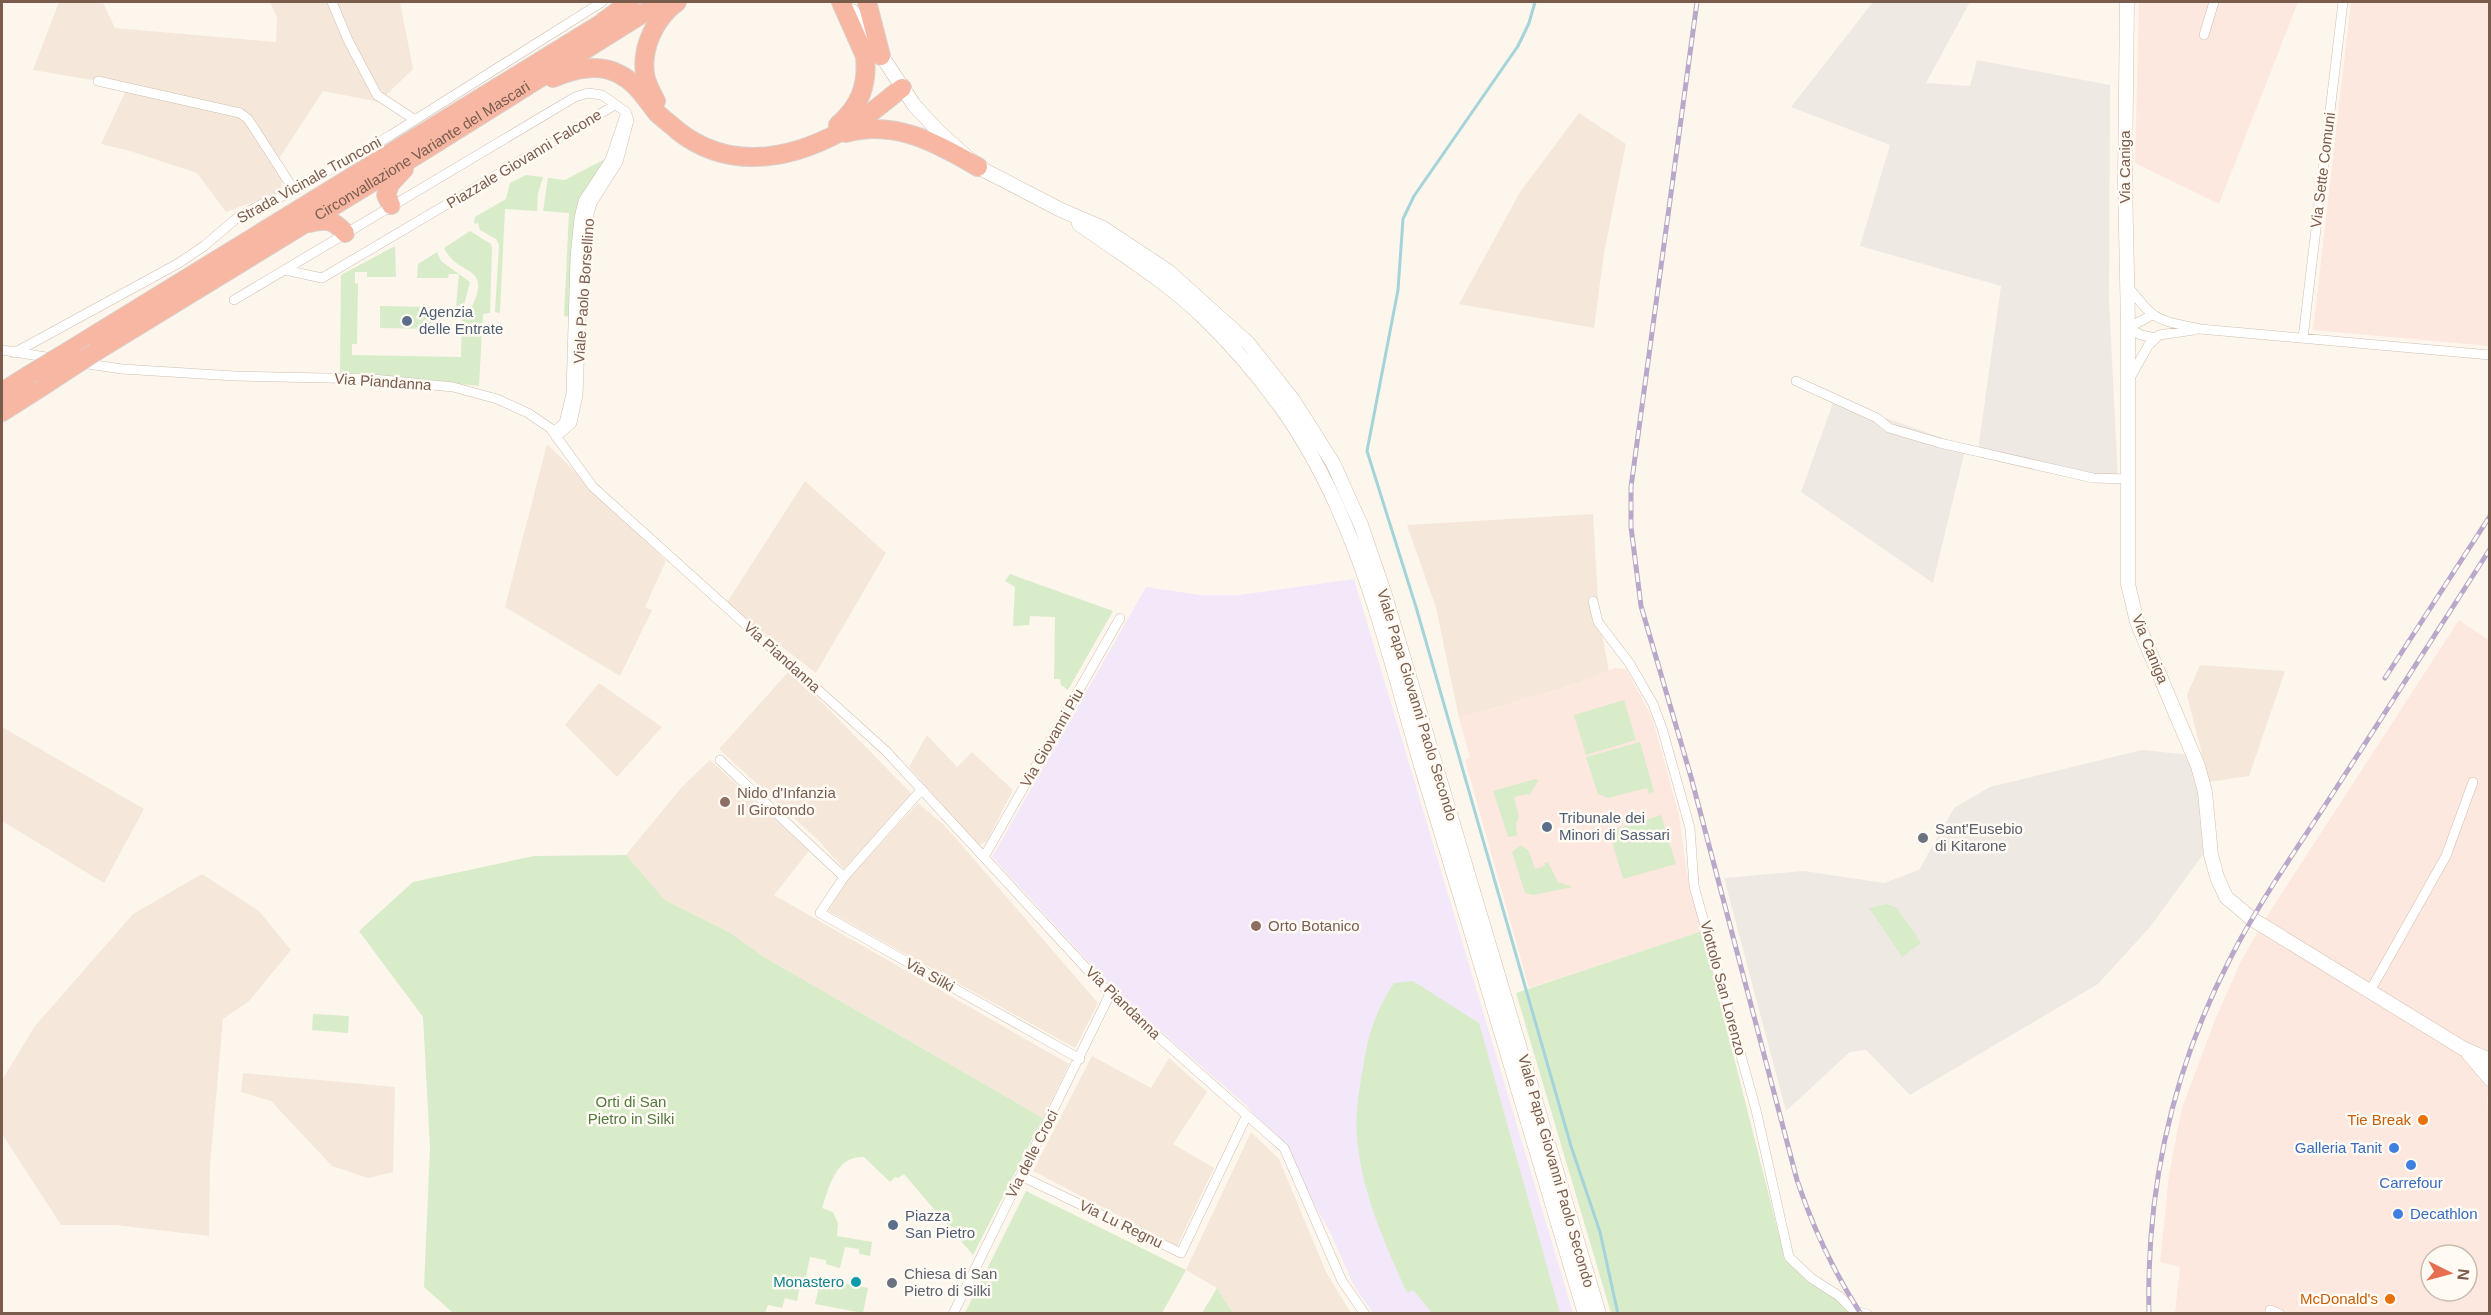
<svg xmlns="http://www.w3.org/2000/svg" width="2491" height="1315" font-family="Arial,sans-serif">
<rect width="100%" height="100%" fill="#fdf6ec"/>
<!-- residential -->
<path fill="#f5e8da" d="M59,2L103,3L115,28L276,42L277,17L270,2H400L413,69L379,102L323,91L280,157L282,191L226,212L197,173L130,151L101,144L128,86L33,70Z
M1579,113L1626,144L1604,253L1594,328L1459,304L1520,192Z
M547,444L666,561L645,607L652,610L620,676L505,607Z
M805,481L886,553L816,673L726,604Z
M1593,514L1599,618L1609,671L1560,689L1459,718L1436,608L1407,525Z
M2200,665L2285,671L2249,776L2209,782L2187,695Z
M790,670L912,794L844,869L818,840L719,749Z
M599,683L662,727L617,777L565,725Z
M2,727L144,809L104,883L2,821Z
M927,735L957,767L972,752L1013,790L987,841L978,846L909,767Z
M710,760L809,851L774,895L1069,1064L1043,1118L764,957L729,932L665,900L626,855L681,788Z
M918,803L946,827L1098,1003L1075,1048L828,911L849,878Z
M202,874L259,911L291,950L249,1001L223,1019L210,1165L209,1236L115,1225H61L2,1134V1080L35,1026L133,914Z
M1092,1056L1151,1088L1169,1058L1207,1092L1173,1144L1214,1168L1177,1246L1033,1171Z
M243,1073L395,1087L393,1172L368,1178L332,1166L271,1101L241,1092Z
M1251,1132L1279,1159L1326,1272L1351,1313H1233L1217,1288L1186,1270Z"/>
<!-- commercial -->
<path fill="#fde8e0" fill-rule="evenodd" d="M2139,2H2298L2219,204L2135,163Z
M2351,2H2489V346L2313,330Z
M2459,620L2490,641V1086L2487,1099L2490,1135L2489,1313H2175L2180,1267L2160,1262L2169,1174L2182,1108L2215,1020L2241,961L2267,916ZM2431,1255H2467V1291H2431Z
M1615,668L1626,669L1652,717L1679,815L1686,868L1702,931L1529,988L1465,760L1470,758L1459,718L1560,689Z"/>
<!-- industrial -->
<path fill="#efe9e4" d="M1873,2H1970L1926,83L1970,86L1977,60L2110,85L2109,299L2118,481L1978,450L2001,286L1860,246L1890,145L1791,107Z
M1834,400L1966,446L1933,583L1801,492Z
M2142,750L2190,755L2200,782L2204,853L2150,927L2098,984L1910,1095L1866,1050L1850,1052L1786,1111L1724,878L1804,871L1884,883L1919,870L1954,808L1990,787Z"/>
<!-- education -->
<path fill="#f3e8fa" d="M1354,579L1573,1313H1373L1355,1288L1330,1232L1281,1146L1247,1106L1119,995L992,857L1146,587L1200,595H1239Z"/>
<!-- green -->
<path fill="#d8ecc9" d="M605,159L580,199L571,317L564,316L569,213L543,211L548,178L565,180Z
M526,175L543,177L538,193L537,211L505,209L500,313L495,312L499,245L496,239L480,230L478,223L474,224L475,217L506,199L510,183Z
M470,231L491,244L492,248L490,313L483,314L479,386L350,373L340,374L341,275L395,246L396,277H367V272H355V283L358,284L357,344H352V355L461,357L462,313L470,311C494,262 459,279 444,248Z
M437,252L441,261L470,282L464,305L456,306L459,274H449L448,278H417L418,264Z
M380,306L432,307V329L380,328Z
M1010,574L1113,611L1068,690L1061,685L1060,679H1054L1055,617L1030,616L1029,625L1013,626L1015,587L1005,581Z
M1624,700L1636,740L1586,755L1574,715Z
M1640,742L1654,792L1649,794L1647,788L1608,798L1598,794L1586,757Z
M1535,779L1539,780L1529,796L1527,794L1514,797L1519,817L1516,824L1517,836L1508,837L1493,791Z
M1661,815L1676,864L1623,879L1609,831Z
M1521,845L1529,851L1535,869L1545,866L1544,863L1548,862L1558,882L1573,887L1533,895L1525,893L1512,852Z
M626,855L665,900L729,932L764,957L1043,1118L973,1255L904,1174L898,1178L895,1177L890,1182L864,1157C835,1156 830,1186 822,1208L833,1212L838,1223L837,1236L872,1242L870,1256L859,1254V1249L845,1247L840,1268L826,1264V1260L810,1257L804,1287L800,1286L797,1301L785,1298L782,1308L768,1305L765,1313H453L424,1287L430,1148L423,1017L359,931L413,882L534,856Z
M1887,904L1897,908L1921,943L1902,957L1869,908Z
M1702,931L1785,1259L1804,1278L1839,1296L1851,1313H1611L1516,993Z
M1413,981L1479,1023L1560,1313H1432L1413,1290L1407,1293C1385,1244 1361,1191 1357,1137C1355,1114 1359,1090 1363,1068C1368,1034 1375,1012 1394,983Z
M313,1014L349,1016L348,1033L312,1030Z
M1026,1191L1186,1270L1162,1313H965Z
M821,1278L868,1288L863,1313L815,1304Z
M1217,1288L1233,1313H1202Z"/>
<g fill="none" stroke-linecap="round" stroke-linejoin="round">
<!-- stream -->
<path stroke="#a5d3da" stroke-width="3" d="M1535,2L1529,23L1518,46L1414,196L1403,219L1398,290L1367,451L1416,607L1571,1146L1600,1232L1618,1314"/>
<defs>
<path id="street" d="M332,2L348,40L377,95L415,120
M2204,35L2214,2
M98,81L240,113L248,119L294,190
M285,270L322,278L615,105
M2127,285C2155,322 2155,319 2200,329L2490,355
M234,300L575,97L588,93L602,95L626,112L629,120L618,162L592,203L588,218L583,261L578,395L572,423L556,437
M2152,315L2128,328L2141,335L2156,338
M2303,338L2343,2
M2,350L52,358
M14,353L179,263L204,246L238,217L262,204L290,193L391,135L602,2
M81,363L122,369L235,376L373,379L453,387L497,399L528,413L550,428L593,487L886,751L1110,994L1284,1148L1342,1281L1365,1314
M2130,378L2148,346L2159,335L2194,330
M1796,381L1877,418L1889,428L1940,443L2093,478L2127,479
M556,430L564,423L571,394L575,258L579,218L583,201L610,160L626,112
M1593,601L1598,622L1630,664L1653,704L1662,728L1690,828L1694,886L1756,1110L1789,1257L1811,1278L1839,1296L1854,1311L1867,1314
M720,760L844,877
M922,789L844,877L820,913L1080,1059
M984,857L1120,618
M2370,991L2446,856L2473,782
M1021,1176L1181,1253L1247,1115
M953,1314L1110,994
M2270,1314V1310L2280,1314"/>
<path id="secondary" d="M2127,2L2125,181L2128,323V584L2137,622L2198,766L2205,792L2211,855L2217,877L2226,897L2252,919L2464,1049L2490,1060
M852,11L914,105L940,133L978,167L1061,210L1103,228L1168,271L1248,343L1293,400L1333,463L1361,525L1384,592L1599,1314
M1079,224C1121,254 1166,281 1203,317C1231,344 1257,374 1280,406C1359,515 1387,652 1425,779C1479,957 1532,1135 1585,1314
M2468,1053L2490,1079"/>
<g id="highway">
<path d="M867,2L881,56"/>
<path d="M603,22L630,2"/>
<path d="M553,78C573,69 599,63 619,74C637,83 645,98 657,113C663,119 672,125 678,131C733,174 799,158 854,124C871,114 886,100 902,88"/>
<path d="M656,101C651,92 646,83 645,74C641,47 656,17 677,2"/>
<path d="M838,125C860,106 868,85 865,56L841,2"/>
<path d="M846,133C894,119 937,143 978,167"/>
<path d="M391,205L386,195L390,184L404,169"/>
<path d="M309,223C326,219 333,219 345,233"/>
<path d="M72,349L612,17"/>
<path id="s1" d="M95,352L420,153L661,2"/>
<path d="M2,392L29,375"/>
<path d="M2,412L46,384"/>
</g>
</defs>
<!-- street casing -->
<use href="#street" stroke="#d1beb0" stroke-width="10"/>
<!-- secondary casing -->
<use href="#secondary" stroke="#d6c0b0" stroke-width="15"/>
<!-- highway casing -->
<use href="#highway" stroke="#dad1cd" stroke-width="20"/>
<!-- street -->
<use href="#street" stroke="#fff" stroke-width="9"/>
<!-- secondary -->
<use href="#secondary" stroke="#fff" stroke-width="14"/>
<!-- highway -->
<use href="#highway" stroke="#f7b7a3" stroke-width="18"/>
<defs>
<path id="rail" d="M1697,2L1631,487V527L1641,606L1691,777L1797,1180C1813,1228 1833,1271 1861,1314
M2385,678L2490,516
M2149,1314C2146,1190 2173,1069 2230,959C2260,900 2299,846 2335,790C2387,710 2438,630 2490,549"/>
</defs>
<!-- rail casing -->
<use href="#rail" stroke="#b9a8c9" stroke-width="5"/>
<!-- rail -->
<use href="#rail" stroke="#fffaf3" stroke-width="3" stroke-dasharray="9" stroke-linecap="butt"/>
<defs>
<path id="highway-bridge" d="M29,375L72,349
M46,384L95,352"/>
</defs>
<!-- highway-bridge casing -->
<use href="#highway-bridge" stroke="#dad1cd" stroke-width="20" stroke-linecap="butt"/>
<!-- highway-bridge -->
<use href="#highway-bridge" stroke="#f7b7a3" stroke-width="18"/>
</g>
<!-- markers -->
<g fill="#5c6f8a" stroke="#fffaf3" stroke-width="2">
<circle cx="407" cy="321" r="6"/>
<circle cx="1547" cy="827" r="6"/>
<circle cx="893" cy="1225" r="6"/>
</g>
<g fill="#8d6e63" stroke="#fffaf3" stroke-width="2">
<circle cx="725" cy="802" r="6"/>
<circle cx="1256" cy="926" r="6"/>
</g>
<g fill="#6b7280" stroke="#fffaf3" stroke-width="2">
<circle cx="1923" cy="838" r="6"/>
<circle cx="892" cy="1283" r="6"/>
</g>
<g fill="#e8710a" stroke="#fffaf3" stroke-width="2">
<circle cx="2423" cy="1120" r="6"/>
<circle cx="2390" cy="1299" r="6"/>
</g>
<g fill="#3f7fe0" stroke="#fffaf3" stroke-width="2">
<circle cx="2394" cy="1148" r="6"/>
<circle cx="2411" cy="1165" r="6"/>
<circle cx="2398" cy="1214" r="6"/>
</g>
<circle fill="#0f9aa8" stroke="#fffaf3" stroke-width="2" cx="856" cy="1282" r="6"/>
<g text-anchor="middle" stroke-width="5" stroke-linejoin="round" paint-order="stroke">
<!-- street labels -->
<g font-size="15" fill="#7a5c4d" stroke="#fffaf3">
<text dy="5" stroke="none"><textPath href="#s1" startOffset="384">Circonvallazione Variante del Mascari</textPath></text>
<text transform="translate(524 159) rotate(-31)" y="5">Piazzale Giovanni Falcone</text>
<text transform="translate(2125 167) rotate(-90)" y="5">Via Caniga</text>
<text transform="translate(2323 170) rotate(-83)" y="5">Via Sette Comuni</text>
<text transform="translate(309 180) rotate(-29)" y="5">Strada Vicinale Trunconi</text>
<text transform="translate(584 291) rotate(-86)" y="5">Viale Paolo Borsellino</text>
<text transform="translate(383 382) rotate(4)" y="5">Via Piandanna</text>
<text transform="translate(2150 649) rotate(68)" y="5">Via Caniga</text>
<text transform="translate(782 657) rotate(42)" y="5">Via Piandanna</text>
<text transform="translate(1417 705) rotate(73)" y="5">Viale Papa Giovanni Paolo Secondo</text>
<text transform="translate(1052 738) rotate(-60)" y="5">Via Giovanni Piu</text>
<text transform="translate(930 975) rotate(29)" y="5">Via Silki</text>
<text transform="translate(1723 988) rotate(75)" y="5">Viottolo San Lorenzo</text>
<text transform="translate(1123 1003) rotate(44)" y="5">Via Piandanna</text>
<text transform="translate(1032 1154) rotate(-63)" y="5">Via delle Croci</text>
<text transform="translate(1556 1171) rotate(74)" y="5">Viale Papa Giovanni Paolo Secondo</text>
<text transform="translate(1121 1224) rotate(26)" y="5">Via Lu Regnu</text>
</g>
<!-- service labels -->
<g font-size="15" fill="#4e5e75" stroke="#fffaf3" text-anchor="start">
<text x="419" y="317">Agenzia<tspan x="419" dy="17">delle Entrate</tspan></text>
<text x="1559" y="823">Tribunale dei<tspan x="1559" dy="17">Minori di Sassari</tspan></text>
<text x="905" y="1221">Piazza<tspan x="905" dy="17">San Pietro</tspan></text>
</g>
<!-- education labels -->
<g font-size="15" fill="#785e54" stroke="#fffaf3" text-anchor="start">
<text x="737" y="798">Nido d'Infanzia<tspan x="737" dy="17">Il Girotondo</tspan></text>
<text x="1268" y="931">Orto Botanico</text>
</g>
<!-- worship labels -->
<g font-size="15" fill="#5b616d" stroke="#fffaf3" text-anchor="start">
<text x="1935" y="834">Sant'Eusebio<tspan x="1935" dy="17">di Kitarone</tspan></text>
<text x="904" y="1279">Chiesa di San<tspan x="904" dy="17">Pietro di Silki</tspan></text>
</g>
<!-- park labels -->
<g font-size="15" fill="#537a41" stroke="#fffaf3">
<text x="631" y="1107">Orti di San<tspan x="631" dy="17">Pietro in Silki</tspan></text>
</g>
<!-- food labels -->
<g font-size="15" fill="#c56008" stroke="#fffaf3" text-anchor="end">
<text x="2411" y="1125">Tie Break</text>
<text x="2378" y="1304">McDonald's</text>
</g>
<!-- shop labels -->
<g font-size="15" fill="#366cbe" stroke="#fffaf3" text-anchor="end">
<text x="2382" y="1153">Galleria Tanit</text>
<text x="2411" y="1188" text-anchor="middle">Carrefour</text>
<text x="2410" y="1219" text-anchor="start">Decathlon</text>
</g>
<!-- culture labels -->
<g font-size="15" fill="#0d838f" stroke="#fffaf3" text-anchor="end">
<text x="844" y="1287">Monastero</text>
</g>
</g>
<!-- border -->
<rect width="2491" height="1315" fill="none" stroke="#7a5c4d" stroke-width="6"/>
<!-- north arrow -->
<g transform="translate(2449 1273) rotate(96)"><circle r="28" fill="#fffaf3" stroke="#cabbb1" stroke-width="1.5"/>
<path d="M0-4.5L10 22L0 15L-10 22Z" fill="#e76f51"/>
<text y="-9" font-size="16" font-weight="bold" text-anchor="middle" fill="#7a5c4d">N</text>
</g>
</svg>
